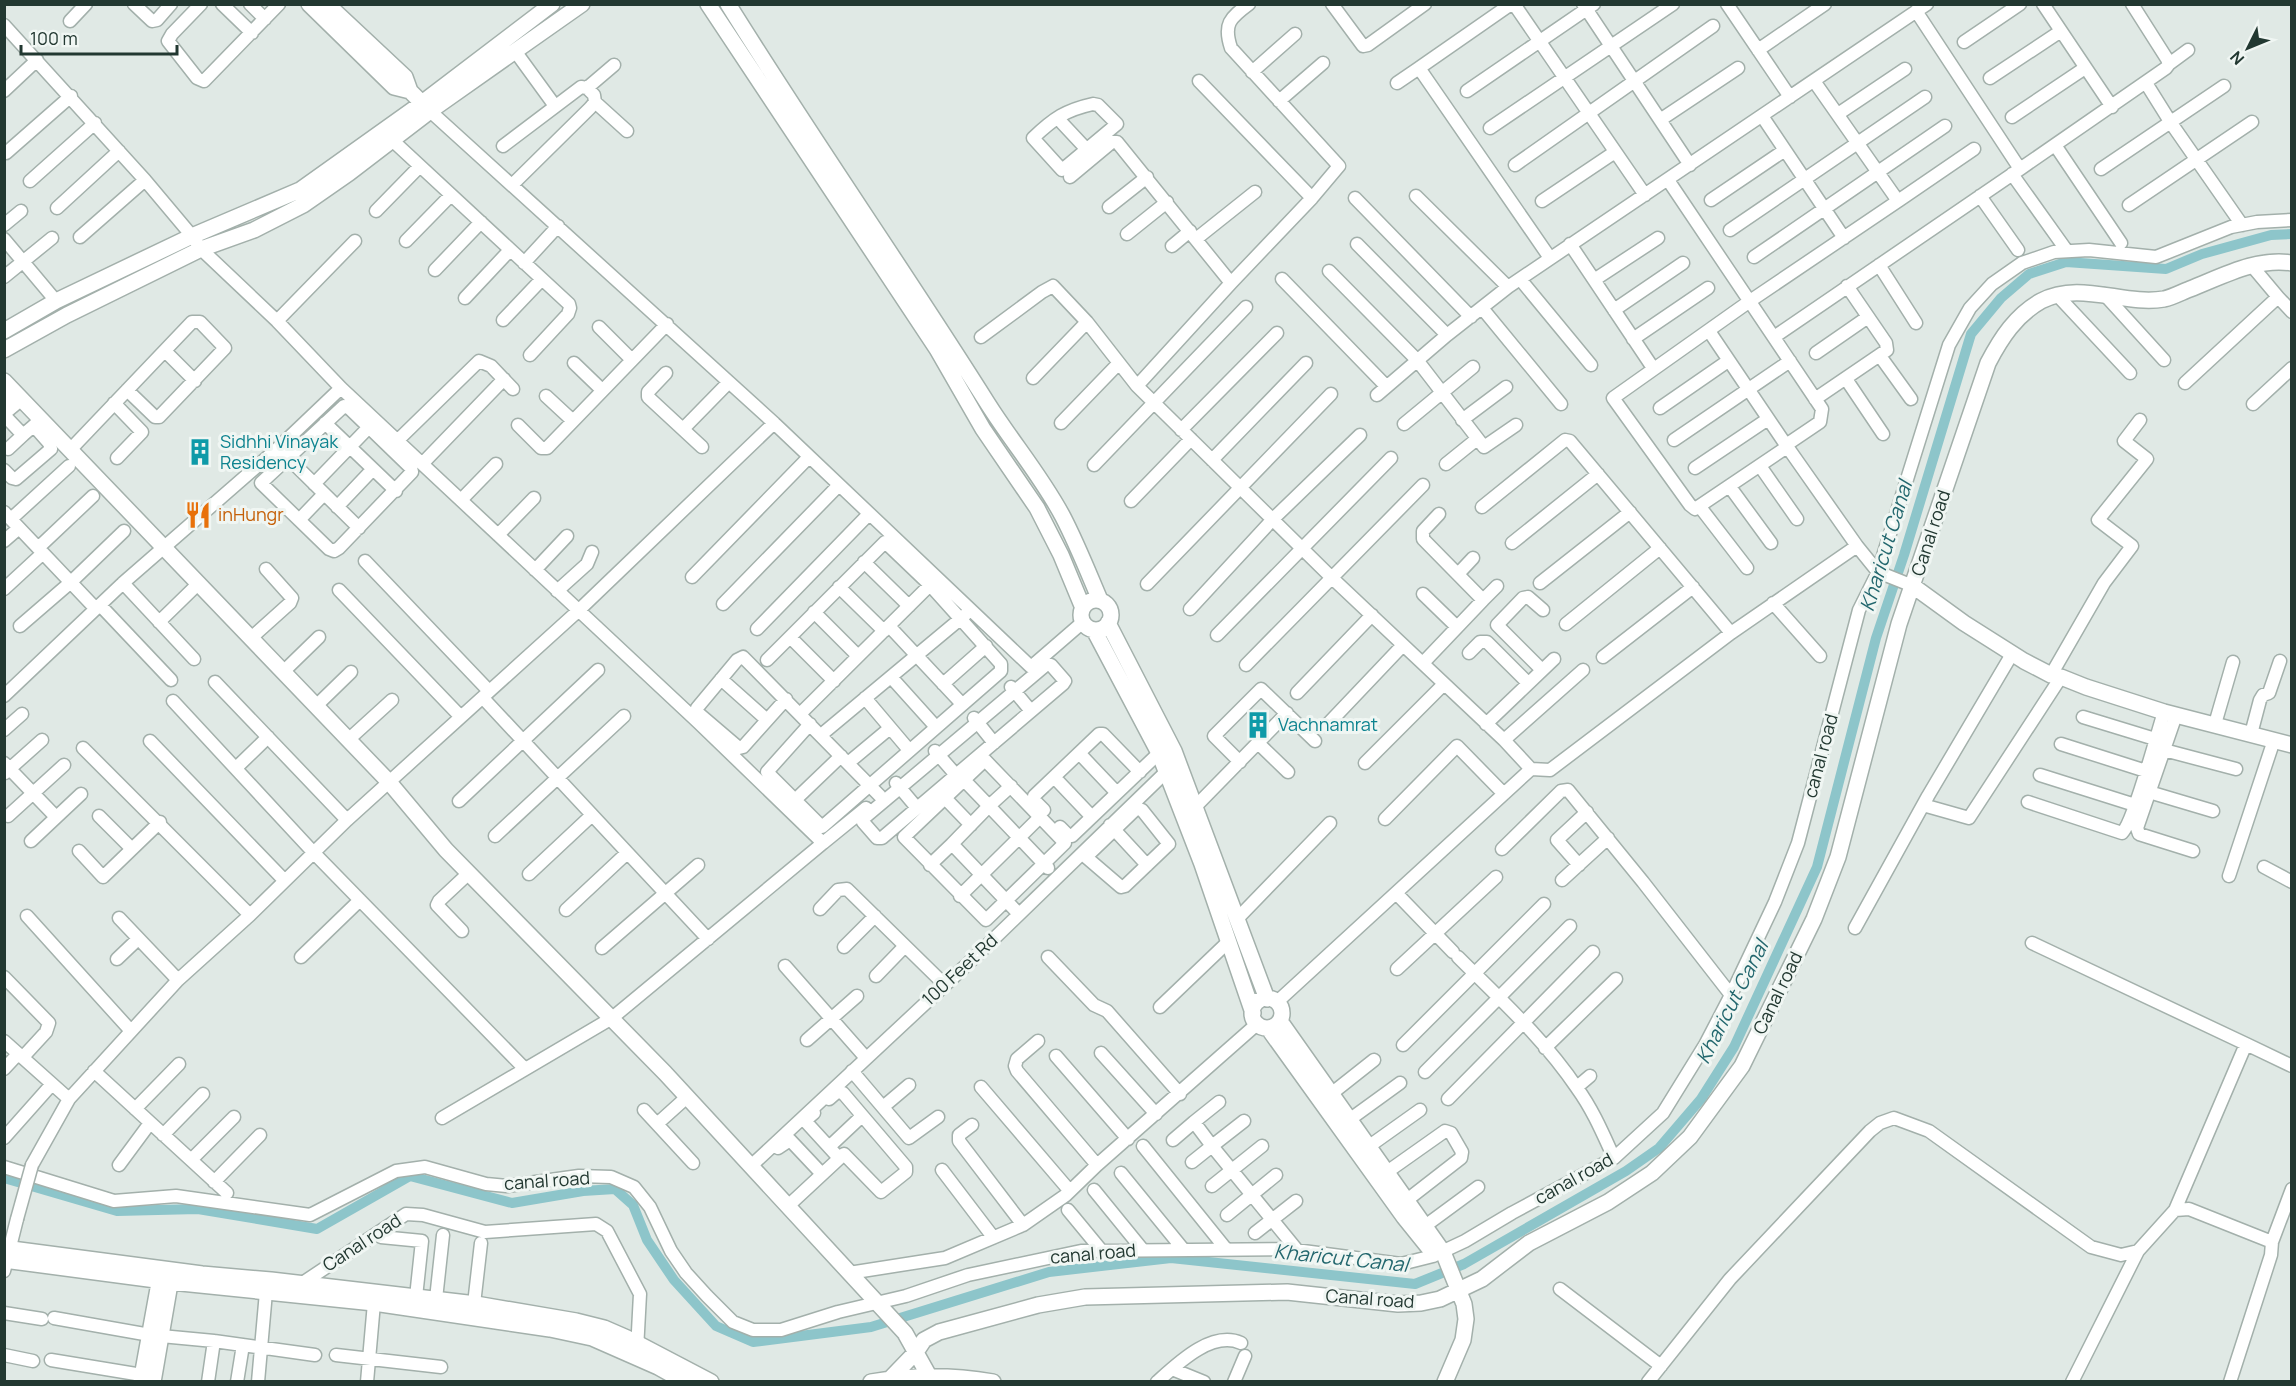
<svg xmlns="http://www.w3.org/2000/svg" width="2296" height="1386" font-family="Manrope,sans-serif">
<rect width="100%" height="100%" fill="#e0e9e5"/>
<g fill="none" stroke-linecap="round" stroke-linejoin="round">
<!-- canal -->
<path stroke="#8dc5ca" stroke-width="10" d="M4,1178L117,1211L198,1209L317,1229L410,1176L512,1203L583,1191L615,1189L633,1205L647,1240L674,1280L716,1326L753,1342L871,1327L1049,1272L1171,1258L1415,1284L1464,1264L1626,1171L1659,1148L1701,1099L1734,1047L1817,867L1876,638L1904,555L1971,334L2001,298L2029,274L2066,262L2166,269L2202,254L2271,235L2292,234"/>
<defs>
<path id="minor" d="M134,4L152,21L157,20L171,4
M201,4L172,34L168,41L197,78L204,81L279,4
M222,4L252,33
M250,4L265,19
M1249,4C1230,18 1223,24 1231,48L1339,166L1312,198L1231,283L1137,386L1331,577L1504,740L1531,769L1277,1002
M1332,4L1363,46L1368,45L1425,4
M1511,4L1419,68L1550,258
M1514,4L1645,195
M1583,4L1690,165
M1727,4L1790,97
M2043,4L2112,107
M70,21L86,4
M4,25L145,180L192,236L201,249L277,321L341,388L698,722L823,843L612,1018L442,1118
M1964,42L2020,4
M1758,50L1825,4
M515,51L555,106
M2169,64L2188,50
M1252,72L1295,34
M1990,78L2061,31
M1199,81L1312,198
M1397,83L1419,68
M2146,83L2171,123L2242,225
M587,88L614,65
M4,91L37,60
M1467,91L1594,4
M1279,101L1323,63
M595,102L627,131
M1093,104L1098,105L1117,124L1062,170L1033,138C1054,118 1066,110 1093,104Z
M430,111L774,423L1031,667L1083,622
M1838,114L1905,69
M1762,116L1844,238
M2012,117L2085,68
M1660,120L1738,68
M1062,123L1091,154
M1490,128L1673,4
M392,140L569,304L570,308L568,314L530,355
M2055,145L2121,243
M503,146L581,87L587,88L594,95L595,102L590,108L512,185
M6,153L71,96
M1515,165L1713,26
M2020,169L2166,68L2169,64L2167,59L2132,4
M2101,169L2224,86
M2012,174L2067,251
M1070,177L1112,142H1117L1231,283
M1668,180L1822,409L1820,422L1786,445L1857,546L1878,572L1913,586
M30,181L95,123
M1416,196L1508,287
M1980,196L2018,250
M1355,198L1471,317
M1711,200L1785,150
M1542,201L1615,152
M1898,201L1974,149
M2129,205L2252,122
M1109,207L1147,177
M57,208L119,151
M376,211L420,166
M4,225L21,211
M1730,230L1925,97
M1127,234L1167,202
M80,237L145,180
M4,239L56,301
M1196,239L1255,192
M406,241L451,195
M1357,244L1447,335
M1570,244L1653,368
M1172,246L1190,231
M1754,257L1945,126
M524,263L558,226
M1879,265L1916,323
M2252,266L2278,297
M435,270L481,222
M1329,271L1417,360L1484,447L1516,425
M4,277L52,238
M1282,279L1386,386
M1520,279L1591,365
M1594,280L1658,238
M2104,294L2164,360
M2057,295L2130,373
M465,298L510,250
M1482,308L1561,404
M1614,310L1683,263
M503,320L542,279
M277,321L355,241
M599,327L632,360
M1709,331L1786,445
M981,337L1042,292L1053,286L1087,322L1137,386
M1774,337L2020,169L1916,11
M1633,339L1708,288
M165,351L195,381
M1816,353L1868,317
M1880,356L1911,399
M574,363L602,390
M666,373L648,392V397L702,447
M1033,378L1087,322
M1846,379L1883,434
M2185,383L2278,297L2292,312
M4,394L14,405
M1377,395L1447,335L1508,287L1927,4
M546,396L573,421
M1815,399L1887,350L1886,343L1847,286
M114,403L142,432L117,458
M2253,404L2292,368
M344,406L350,409L411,468L412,472L339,548L334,551L329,549L261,483Z
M1660,408L1728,361
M4,414L22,399
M4,415L23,435L38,422
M1462,420L1506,387
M325,423L396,491
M1061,423L1118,364
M1404,424L1473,367
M518,425L541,448H547L667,324
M683,429L729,382
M1181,430L1277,333
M1674,440L1790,361
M397,441L479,361L491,366L513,389
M1787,447L1695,509L1690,505L1613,398L1750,301L1898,201L1814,81
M8,449L23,435
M70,450L192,322H200L225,348L159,417H155L127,390
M283,453L359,528
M1212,460L1306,363
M422,464L504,379
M1446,464L1477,439
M1094,465L1246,307
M1760,466L1797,519
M1695,468L1768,419
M4,470L12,478L16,479L51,449L49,443L34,426
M314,484L369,427
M1730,487L1771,543
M461,500L496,464
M1131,501L1191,439
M337,507L373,469
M1482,507L1565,440L1570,441L1731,633
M1700,507L1747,568
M4,512L96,609
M11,519L69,466
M299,520L324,494
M498,535L534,498
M4,541L19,528
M1512,543L1598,474
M38,548L93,496
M365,561L489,691
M864,562L909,606
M535,570L567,536
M1458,574L1473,558
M692,577L809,457
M123,583L194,659
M1540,583L1630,512
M1147,584L1331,394
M839,587L884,631
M4,589L43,553
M339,590L460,716
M557,591L587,564L592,552
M1423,594L1457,627
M1483,600L1497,586
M1773,603L1820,656
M723,604L839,485
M100,605L171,680
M1190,609L1273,519L1360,435
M814,612L858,656
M159,622L199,583
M1566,624L1660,548
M20,626L71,582L124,531
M889,626L962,704
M757,629L869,514
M1217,635L1391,458
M790,637L834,681
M251,638L290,603L292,598L266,569
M1469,653L1480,642H1487L1528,683
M1603,657L1693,587
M767,660L885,542L930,585L1001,664V671L822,827L767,772L810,724
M1423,663L1483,600L1423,539V531L1439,514
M1047,664L1051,665L1065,681L1063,684L882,838H877L863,822L864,818Z
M1246,665L1423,485
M1542,670L1497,625L1523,598L1528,597L1543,610
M283,672L319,637
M2051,675L2104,583L2132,546L2098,520L2147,459L2124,441L2140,420
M891,677L936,727
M721,679L767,720
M215,682L347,820
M943,684L986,646
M1011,687L1031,711
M1297,693L1372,615
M4,696L123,583L278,448L341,388
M483,698L708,939
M865,698L909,750
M786,699L743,747L739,748L698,713L697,708L737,660L743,657L880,796
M173,701L313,852L525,1069
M316,706L351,672
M800,714L936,579
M2176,715L2137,828L2139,834L2193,851
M2083,717L2155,739
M974,718L994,743
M1328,724L1403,645
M1486,724L1554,659
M2215,724L2233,662
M4,730L22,714
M2251,734L2260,700L2263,695L2269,693L2280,661
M821,735L965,615
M348,740L392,700
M1504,740L1583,670
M150,741L284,880
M1258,743L1288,772
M2061,744L2146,771
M83,748L250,915
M2164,750L2236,769
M935,751L956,775
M1079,753L1117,793
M985,760L1065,843L986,920L904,837Z
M1240,762L1214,736L1261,689L1315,741
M4,763L56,817
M848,763L890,728
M1365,763L1444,684
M236,768L268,737
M1531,769L1550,770L1731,633L1857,546
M5,773L42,740
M2040,775L2135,805
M1054,777L1092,817
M963,779L989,806L1011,786
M896,783L917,808
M2149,792L2213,811
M944,797L971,825
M459,801L598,670
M794,801L841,756
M2028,802L2122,833C2134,822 2157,733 2164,712
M1923,805L1969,818L2061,677
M1196,806L1287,713
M1137,808L1142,810L1169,844L1125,886L1121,887L1086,857Z
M1044,810L1034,800V796L1099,734H1103L1140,772
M8,816L64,765
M99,816L132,849
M1385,819L1457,746L1504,794
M1110,825L1147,865
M1060,827L1069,836H1072L1159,753
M495,836L624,716
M31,841L81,794
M823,843L866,808
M1502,849L1561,791L1568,790L1643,882L1731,995
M79,851L103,877L160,822
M930,865L952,844
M1579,865L1557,840L1587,812
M2264,867L2292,882
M529,874L592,815
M2229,876L2274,740
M1562,880L1608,838
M1396,893L1453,952
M960,896L1040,817
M820,909L838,890L847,889L945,985
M566,910L627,853
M1019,914L952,844L989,806L1048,868
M27,916L131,1031
M119,918L178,980
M1237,919L1330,823
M1855,928L1928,796L2012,654
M462,931L437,905L439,901L469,873
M2032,943L2246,1044L2175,1210
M844,947L875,916
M602,948L698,865
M301,957L360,900
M1048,957L1094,1005L1107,1011L1180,1094
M1458,957C1500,999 1544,1039 1577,1088C1593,1110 1603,1134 1614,1158
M117,959L138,939
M785,966L866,1058
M1397,969L1496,877
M876,976L905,946
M4,977L49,1023L46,1032L23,1057
M1160,1007L1228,942
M807,1040L857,996
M4,1041L69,1099L32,1165
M1038,1041L1017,1059L1015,1066L1017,1071L1097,1165
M2246,1044L2292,1066
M1403,1045L1544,904
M1545,1048L1616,979
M1101,1053L1156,1114
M1056,1056L1128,1139
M4,1069L18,1054
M94,1071L227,1193
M852,1071L909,1138L938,1117
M1425,1072L1570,926
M981,1087L1069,1190
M1577,1087L1590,1076
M1331,1094L1374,1060
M69,1099L178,980L250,915L347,820L578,611L774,423
M1448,1099L1593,952
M883,1107L909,1085
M135,1109L179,1064
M644,1110L693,1163
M814,1113L807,1119V1123L839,1158
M1349,1120L1400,1083
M1194,1122L1219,1102
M657,1124L687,1097
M972,1125L959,1135V1141L1023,1225
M163,1135L203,1094
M4,1138L52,1084
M1173,1140L1194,1122L1212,1146L1244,1121
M1143,1146L1226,1249
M829,1147L862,1116
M1368,1147L1420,1110
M778,1148L790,1140L822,1174
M191,1160L234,1117
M1192,1162L1212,1146L1297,1250
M119,1165L150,1123
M751,1166L975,957L1167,771
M4,1167L114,1201L176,1196L310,1215L396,1171L425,1167L486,1184L507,1186L579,1176L611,1177L634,1187L650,1207L671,1251L686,1273L707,1296L733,1322L753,1330H781L838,1312L906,1296L968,1275L1081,1251L1288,1249L1401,1264L1433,1256L1465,1241L1512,1213L1614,1158L1663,1113L1705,1045L1731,995L1775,902L1798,843L1859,610L1878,572L1949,345L1970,308L1992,284L2022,263L2054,252L2089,250L2156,257L2231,227L2257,222L2292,220
M942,1170L993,1237
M1387,1172L1445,1131L1451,1133L1462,1152L1461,1158L1407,1200
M1121,1173L1183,1249
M214,1182L260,1135
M1212,1186L1262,1146
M1094,1190L1142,1249
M788,1206L844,1154L881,1192L906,1172V1167L843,1093L837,1092L829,1099
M1068,1210L1101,1250
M1227,1215L1276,1175
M1425,1226L1478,1187
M1255,1233L1296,1201
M381,1237L422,1241L416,1297
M4,1271L17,1219
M849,1273L945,1258L1023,1225L1066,1195L1097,1165L1257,1024
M298,1286L406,1214L423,1215L485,1232L596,1224L607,1231L640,1294L637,1350
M1560,1289L1661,1366
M436,1299L443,1235
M474,1304L481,1243
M4,1313L42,1319
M54,1318L150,1335
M161,1336L214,1341L315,1355
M4,1355L33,1361
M336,1355L441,1367
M51,1360L142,1375
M1172,1369L1204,1382
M208,1382L214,1341
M237,1382L243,1345
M258,1382L266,1292
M367,1382L374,1303
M1157,1382C1178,1363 1212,1330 1241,1343
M1234,1382L1245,1356
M1648,1382L1730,1279L1870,1131L1880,1123L1894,1118L1929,1131L2091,1247L2121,1255L2138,1251L2175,1210L2189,1209L2272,1242
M2072,1382L2138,1251
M2230,1382L2271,1255L2272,1242L2292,1189"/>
<path id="tertiary" d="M309,4L394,87L410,91
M327,4L405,77L410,91L428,109
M708,4L937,349L983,429L1037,508L1061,555L1083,608
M728,4C812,139 903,269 988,404C1012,442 1042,477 1063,517C1077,544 1088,572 1100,600
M4,331L56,301L192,236L300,190L422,103L552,4
M4,350L67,315L201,249L254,230L303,205L349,173L430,111L582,4
M4,381L389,782L446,850L665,1073L905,1333L929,1376V1382
M1913,586L1964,623L2024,661L2051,675L2061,677L2086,687L2164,712L2292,745
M1081 615a15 15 0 1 1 30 0a15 15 0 1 1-30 0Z
M1108,623L1174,751L1267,999
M1094,630L1159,753L1202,864L1253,1013
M1252 1013a15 15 0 1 1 30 0a15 15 0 1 1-30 0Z
M1280,1021L1443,1252L1464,1304L1466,1319L1463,1340L1445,1382
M1268,1028L1404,1217L1433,1253
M4,1248L202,1274L271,1280L476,1304L576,1321L604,1328L627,1338L711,1382
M4,1260L171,1282L374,1303L550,1329L592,1338L658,1367L685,1382
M889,1380L916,1352L924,1340L939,1332L1038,1305L1085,1297L1287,1292L1398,1304L1421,1303L1440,1299L1482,1279L1529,1243L1608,1202L1652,1173L1690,1137L1742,1066L1814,919L1838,857L1899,624L1988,363C2001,338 2016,315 2041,301C2080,280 2124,306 2164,299C2173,297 2182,292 2190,289C2221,277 2257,257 2292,263
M141,1382L161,1272
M153,1382L172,1272
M871,1382C912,1375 952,1375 993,1382"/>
</defs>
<!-- minor casing -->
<use href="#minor" stroke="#a3b0ab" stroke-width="15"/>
<!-- tertiary casing -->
<use href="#tertiary" stroke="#a3b0ab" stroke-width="18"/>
<!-- minor -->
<use href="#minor" stroke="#fff" stroke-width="12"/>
<!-- tertiary -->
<use href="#tertiary" stroke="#fff" stroke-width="15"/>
<defs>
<path id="minor-bridge" d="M17,1219L32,1165"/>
</defs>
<!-- minor-bridge casing -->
<use href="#minor-bridge" stroke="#a3b0ab" stroke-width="15" stroke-linecap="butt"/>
<!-- minor-bridge -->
<use href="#minor-bridge" stroke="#fff" stroke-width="12"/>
</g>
<!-- icons -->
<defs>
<symbol id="building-bare" viewBox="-9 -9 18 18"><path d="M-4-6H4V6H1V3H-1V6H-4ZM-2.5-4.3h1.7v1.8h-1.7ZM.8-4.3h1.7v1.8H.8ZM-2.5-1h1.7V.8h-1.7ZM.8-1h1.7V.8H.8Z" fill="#0f9aa8" stroke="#f0f6f3" stroke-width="2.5" paint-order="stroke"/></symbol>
<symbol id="restaurant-bare" viewBox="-9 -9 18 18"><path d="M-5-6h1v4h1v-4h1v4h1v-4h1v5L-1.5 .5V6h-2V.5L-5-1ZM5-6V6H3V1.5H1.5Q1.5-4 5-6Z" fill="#e8710a" stroke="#f0f6f3" stroke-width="2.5" paint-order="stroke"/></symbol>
</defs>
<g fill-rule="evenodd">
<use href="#building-bare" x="181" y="433" width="38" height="38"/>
<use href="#restaurant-bare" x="179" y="496" width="38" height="38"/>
<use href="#building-bare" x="1239" y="706" width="38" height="38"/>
</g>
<g text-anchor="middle" stroke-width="6" stroke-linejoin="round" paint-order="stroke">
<!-- culture labels -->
<g font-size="18" fill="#0d838f" stroke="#f0f6f3" text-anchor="start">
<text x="220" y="448">Sidhhi Vinayak<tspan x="220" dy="21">Residency</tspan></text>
<text x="1278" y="731">Vachnamrat</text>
</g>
<!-- food labels -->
<g font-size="18" fill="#c56008" stroke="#f0f6f3" text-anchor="start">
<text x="218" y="521">inHungr</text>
</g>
<!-- street labels -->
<g font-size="18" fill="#223831" stroke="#f0f6f3">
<text transform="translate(1931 533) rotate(-72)" y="6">Canal road</text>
<text transform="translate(1821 756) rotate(-75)" y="6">canal road</text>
<text transform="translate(960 970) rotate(-43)" y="6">100 Feet Rd</text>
<text transform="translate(1778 993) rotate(-64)" y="6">Canal road</text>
<text transform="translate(1574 1179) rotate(-29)" y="6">canal road</text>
<text transform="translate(547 1181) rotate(-4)" y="6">canal road</text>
<text transform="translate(362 1243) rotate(-33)" y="6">Canal road</text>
<text transform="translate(1093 1254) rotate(-5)" y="6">canal road</text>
<text transform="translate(1370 1299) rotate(4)" y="6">Canal road</text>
</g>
<!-- water labels -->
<g font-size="20" font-style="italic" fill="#23676e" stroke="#f0f6f3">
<text transform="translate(1886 546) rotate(-73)" y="7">Kharicut Canal</text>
<text transform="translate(1732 1002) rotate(-63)" y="7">Kharicut Canal</text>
<text transform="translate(1341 1258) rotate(6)" y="7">Kharicut Canal</text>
</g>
</g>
<!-- border -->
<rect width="2296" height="1386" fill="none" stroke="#223831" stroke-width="12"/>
<!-- north arrow -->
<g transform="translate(2248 48) rotate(227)" stroke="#f0f6f3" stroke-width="4.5" paint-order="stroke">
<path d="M0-4.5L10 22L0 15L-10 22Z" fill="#223831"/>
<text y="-9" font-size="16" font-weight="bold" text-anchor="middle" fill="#223831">N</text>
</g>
<!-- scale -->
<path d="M21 45v9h156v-9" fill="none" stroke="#223831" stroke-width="3"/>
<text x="30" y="45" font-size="18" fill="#223831" stroke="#f0f6f3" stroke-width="4.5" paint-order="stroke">100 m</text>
</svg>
